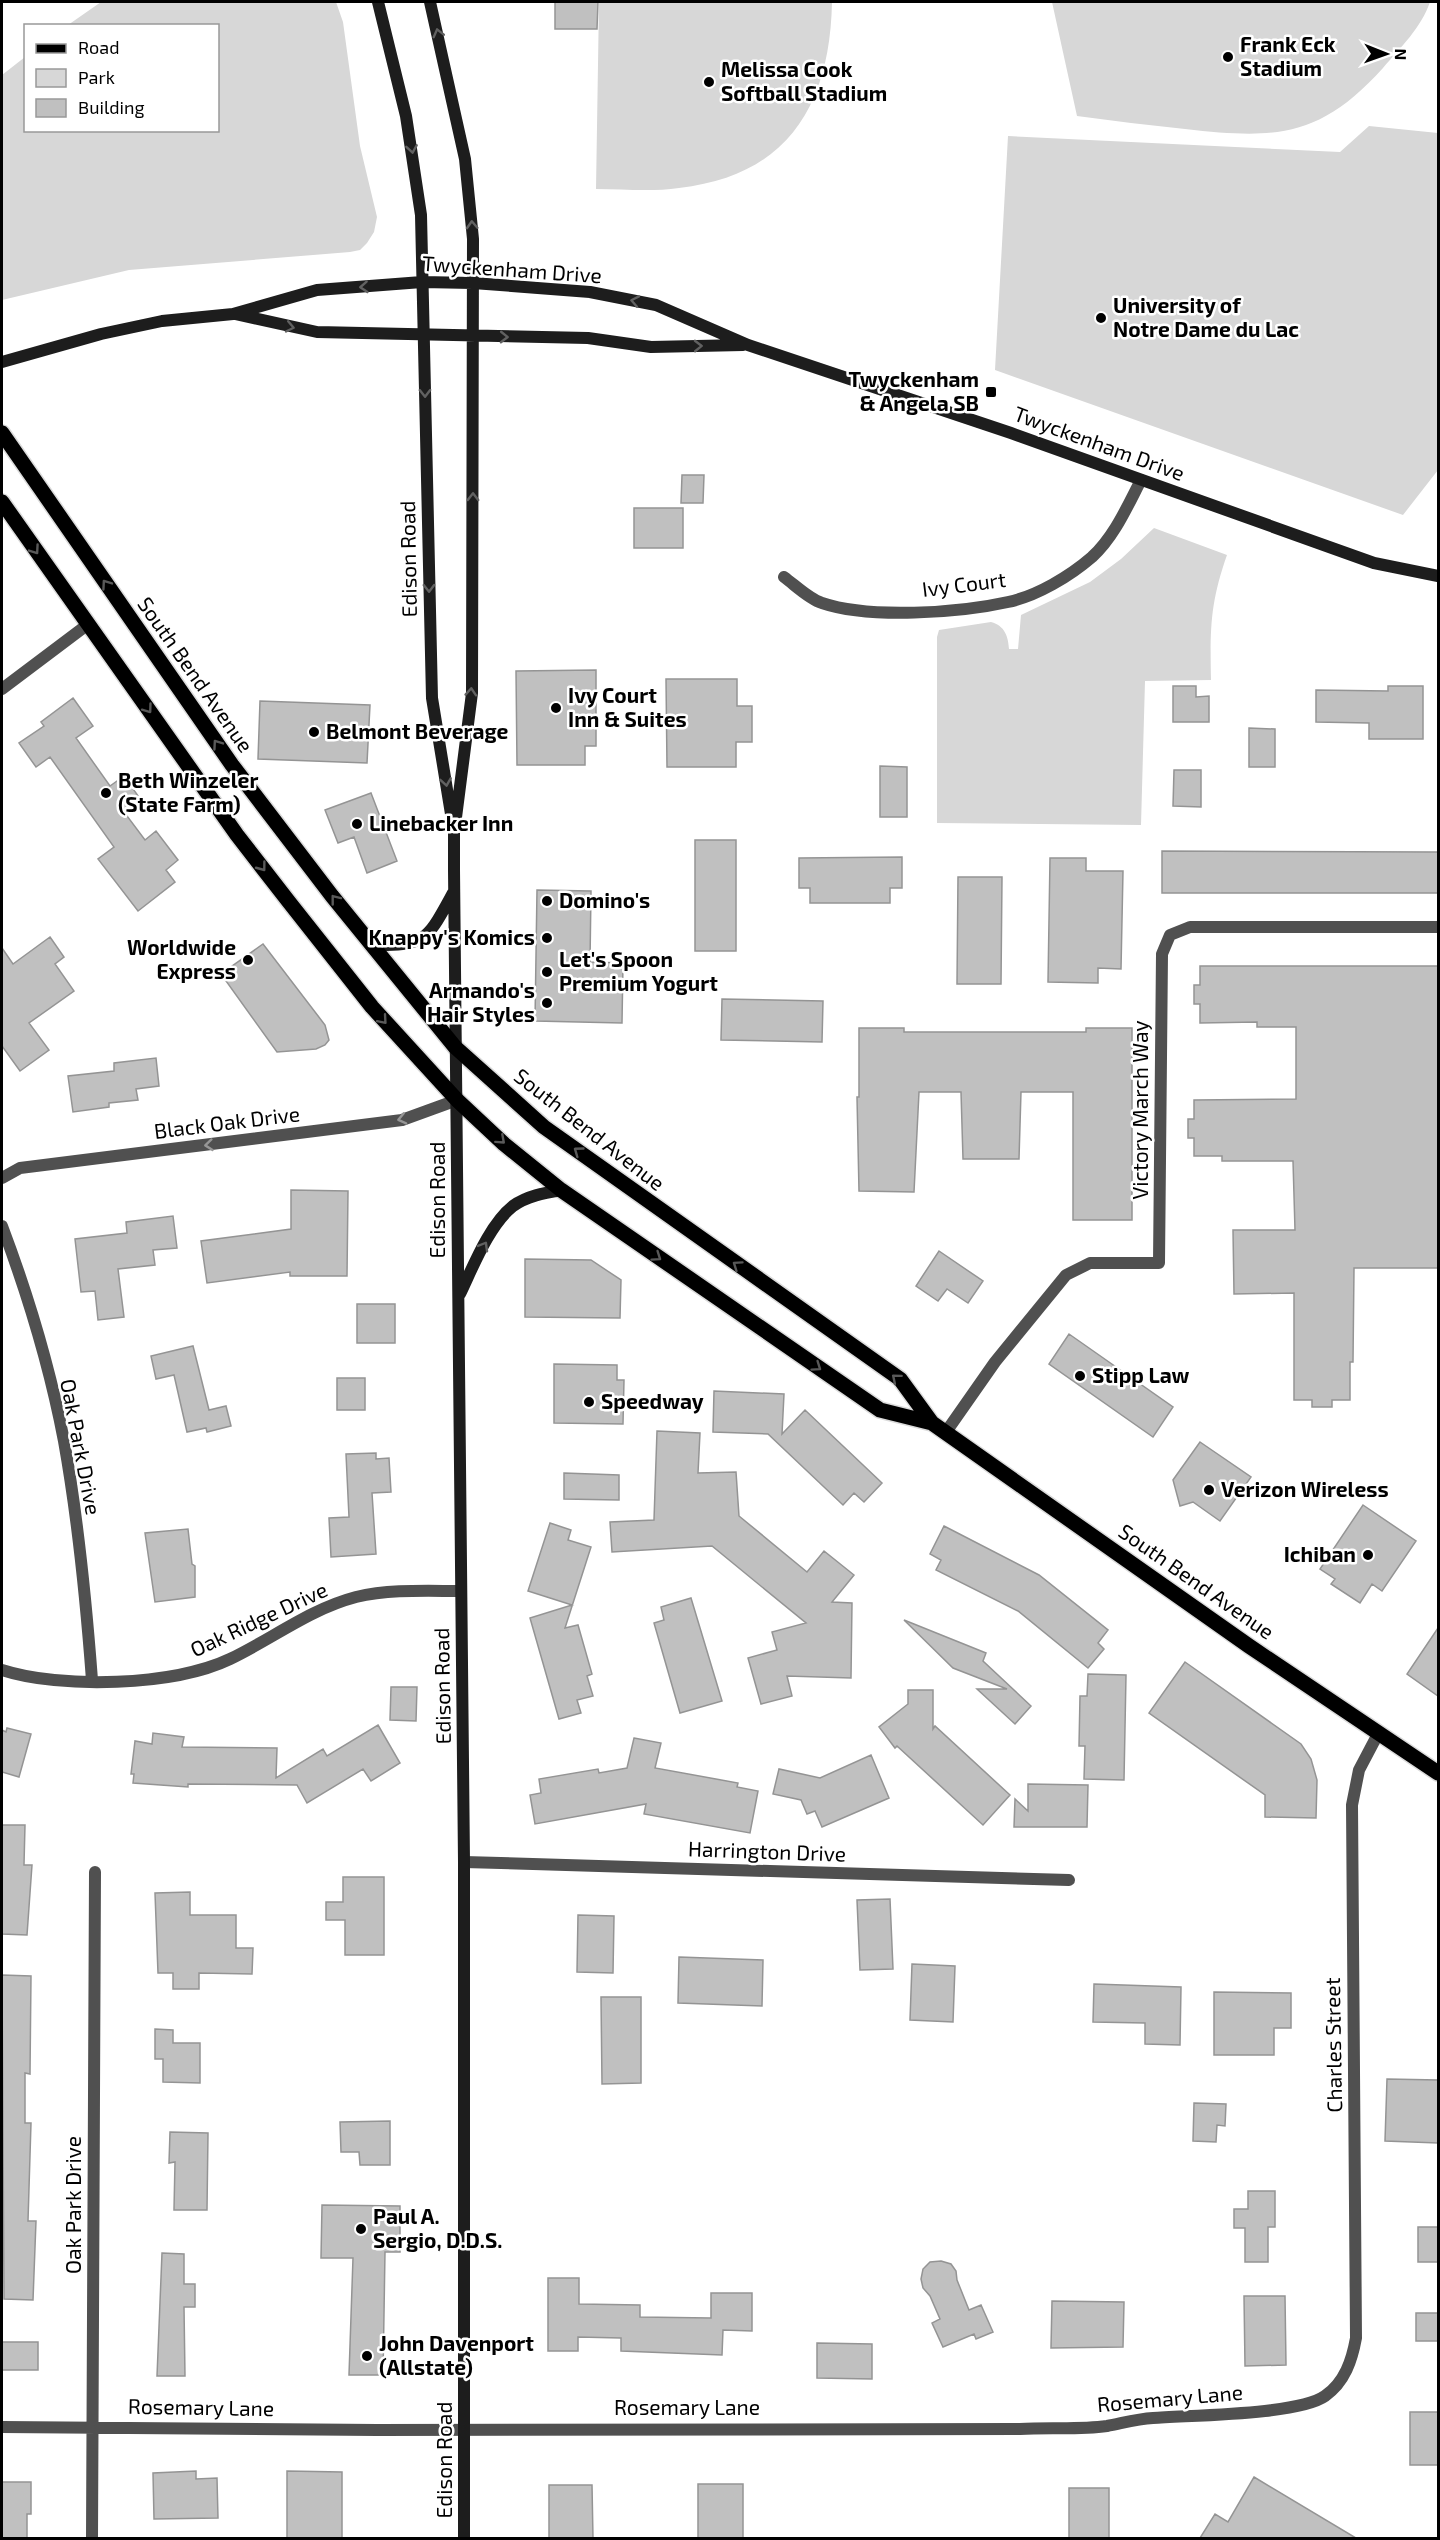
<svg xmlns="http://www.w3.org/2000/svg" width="1440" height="2540" font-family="'Exo 2',sans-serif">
<rect width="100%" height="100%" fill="#fff"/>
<!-- green -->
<path fill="#d7d7d7" d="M101,2H336L343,22L360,146L377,217L374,232L367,243L360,250L350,252L129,270L2,300V75L25,57L26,130H218V26L68,25Z
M599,2H832C830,106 787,176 679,188C652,192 623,189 596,189Z
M1052,2H1430C1421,28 1401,47 1383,68C1319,139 1274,139 1185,129C1149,125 1113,121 1077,116Z
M1369,126L1438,133V470L1403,515L995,370L1008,136L1340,152Z
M1154,528L1227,555C1210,603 1210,630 1211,680L1145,681L1141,825L937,823V637L939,630L991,622C1005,626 1008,636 1009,649H1018L1021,615L1090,582L1121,559Z"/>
<!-- building -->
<path fill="#c0c0c0" stroke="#949494" stroke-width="1.5" d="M555,2H598L597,29H555Z
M682,475H704L703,503H681Z
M634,508H683V548H634Z
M596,670V746H585V765H517L516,671Z
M666,679H737V706H752V742H736V767H667Z
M1173,686H1196V697L1209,696V722H1173Z
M1388,686H1423V739H1369V723L1316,722V690L1388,691Z
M73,698L93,726L76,738L110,786L124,776L141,800L124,812L145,840L156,831L178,860L166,870L175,882L138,911L98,859L114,847L50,757L36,767L19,743L44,726L41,722Z
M260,701L370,705L367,763L258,759Z
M1249,728L1275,729V767H1249Z
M880,766L907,767V817H880Z
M1174,770H1201V807L1173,806Z
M371,793L397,861L367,873L354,837L338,843L325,810Z
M695,840H736V951H695Z
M1162,851L1438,852V893H1162Z
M902,857V888H890V903H810V888H799V858Z
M1050,858H1086V871H1123L1121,969L1098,968V983L1048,982Z
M958,877H1002L1001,984H957Z
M537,890L591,891L590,962L623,963L622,1023L535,1021Z
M50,937L64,957L55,964L74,991L29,1023L49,1050L20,1071L2,1046V948L13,964Z
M263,944L325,1025L329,1040L325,1045L316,1049L277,1052L221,974Z
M1200,966H1438V1268H1354L1353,1362H1350V1400H1332V1407H1312V1400H1294V1293L1234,1294L1233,1230H1295L1293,1161H1222V1156H1194V1138H1188V1119H1194V1100L1296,1099V1027H1257V1022L1200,1023V1004H1194V985H1200Z
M722,999L823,1001L822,1042L721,1040Z
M859,1028H904V1032H1086V1028H1132V1220H1073V1092H1021L1019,1159H963L961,1092H919L914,1192L859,1191L857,1097H859Z
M156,1058L159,1086L136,1089L138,1100L109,1103V1107L73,1112L68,1076L114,1071V1063Z
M291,1190L348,1191L347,1276H290V1272L207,1283L201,1241L291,1229Z
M173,1216L177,1248L153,1250L155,1265L118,1269L124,1317L98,1320L95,1291L81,1292L75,1239L127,1233L126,1222Z
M939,1251L983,1281L968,1303L947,1289L938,1301L916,1286Z
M525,1259L591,1260L621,1280L620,1318L525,1317Z
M357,1304H395V1343H357Z
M1069,1334L1173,1407L1153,1437L1049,1364Z
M193,1346L209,1410L226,1406L231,1426L207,1432L206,1428L187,1432L174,1375L156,1379L151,1356Z
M554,1364L617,1365V1380H624L623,1424L554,1423Z
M337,1378H365V1410H337Z
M714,1391L784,1394L782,1434L805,1410L882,1483L864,1502L854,1493L843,1505L768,1434L713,1432Z
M657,1431L700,1433L698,1473L736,1472L739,1516L807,1572L824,1551L854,1575L832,1602L852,1603L851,1678L787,1676L792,1696L761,1704L748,1658L777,1650L772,1632L806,1623L712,1546L612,1552L610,1522L654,1520Z
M1200,1442L1251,1477L1220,1521L1193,1502L1180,1506L1173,1480Z
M376,1453V1459L389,1458L391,1492L372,1493L376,1554L331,1557L329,1518L349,1517L346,1454Z
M564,1473L619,1475V1500L564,1499Z
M1363,1505L1416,1541L1382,1591L1372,1584L1360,1603L1331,1584L1335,1579L1320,1569Z
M550,1523L571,1530L568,1540L591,1547L565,1628L578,1625L592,1674L587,1676L593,1696L577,1700L581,1713L559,1719L530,1618L572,1605L528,1591Z
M944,1526L1039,1575L1108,1630L1098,1643L1104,1649L1088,1668L1018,1611L936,1570L941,1560L930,1554Z
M188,1529L192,1564L195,1566V1597L155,1602L145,1533Z
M691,1598L722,1701L680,1713L654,1623L664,1620L661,1607Z
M904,1620L986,1653L983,1661L1031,1706L1015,1724L977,1689H1007L953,1668Z
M1438,1628V1696L1407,1674Z
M1185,1662L1301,1744L1311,1759L1317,1780L1316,1818L1265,1817V1795L1149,1713Z
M1088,1674L1126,1675L1124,1780L1084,1779L1085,1746H1079L1080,1696H1087Z
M391,1687H417L416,1721L390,1720Z
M908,1690H933V1729L935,1726L1010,1795L983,1825L897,1746L895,1748L879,1727L908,1704Z
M378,1725L400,1763L371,1781L363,1769L307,1803L297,1785L188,1784V1787L133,1783L134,1774H131L135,1741L152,1744L153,1733L184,1737L182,1747L277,1748L276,1778L323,1749L327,1756Z
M7,1728L31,1734L19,1777L2,1772V1730L6,1732Z
M634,1738L661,1743L655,1768L738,1783L737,1787L758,1791L750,1833L644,1814L646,1804L535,1824L530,1795L541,1793L539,1779L598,1769L599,1773L627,1768Z
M871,1755L889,1798L822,1827L815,1811L807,1814L801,1800L773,1794L779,1769L820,1778Z
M1028,1784L1088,1785L1087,1827H1014L1015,1799L1028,1811Z
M2,1825H25L24,1865H32L27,1935L2,1934Z
M343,1877H384V1955H345V1920H326V1902H343Z
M190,1892V1915H236V1948H253L252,1974L199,1973V1989H173V1973H158L155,1893Z
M890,1899L893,1969L860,1970L857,1900Z
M578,1915L614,1916L613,1973L577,1972Z
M679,1957L763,1960L762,2006L678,2003Z
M912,1964L955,1966L953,2022L910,2020Z
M2,1975L31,1976L30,2074L25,2073V2123H31L28,2221H36L33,2300L4,2299Z
M1094,1984L1181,1987L1180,2045L1145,2044V2023L1093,2022Z
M1214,1992L1291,1993V2028H1274V2055H1214Z
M601,1997H641V2083L602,2084Z
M155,2029L173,2030V2043H200V2083L163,2082V2059H155Z
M1387,2079L1438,2080V2143L1385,2141Z
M1194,2103L1226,2104L1225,2126L1217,2125L1216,2142L1193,2141Z
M390,2121V2165H360L359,2152H341L340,2122Z
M170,2132L208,2133L207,2210H174L175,2162L169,2163Z
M1248,2191H1275V2227H1268V2262H1245V2228H1234V2209H1248Z
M322,2205L400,2206V2252H385L383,2375H349L353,2258H321Z
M1418,2227H1438V2262H1418Z
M162,2253L184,2254V2284H195V2307H184L185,2376H157Z
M941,2261L951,2264L956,2271L957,2280L969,2310L981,2305L993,2332L976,2339L974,2334L943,2347L932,2323L940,2319L930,2296L923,2288L921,2279L923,2269L930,2262Z
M548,2278H579V2304L640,2305V2317L711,2318V2293H752V2331L723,2330L722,2355L621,2351V2338L578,2337V2351H548Z
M1244,2296H1285L1286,2365L1245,2366Z
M1052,2301L1124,2302L1123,2347L1051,2348Z
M1416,2313H1438V2341H1416Z
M2,2342H38V2370H2Z
M817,2343L872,2344V2379L817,2378Z
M1410,2412H1438V2465H1410Z
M196,2471V2479L217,2478L218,2518L154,2519L153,2473Z
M287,2471L342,2472V2538H287Z
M1254,2477L1356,2538H1200L1215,2514L1228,2522Z
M2,2482H31V2514H27V2538H2Z
M698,2484H743V2538H698Z
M549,2485H592L593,2538H549Z
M1069,2488H1109V2538H1069Z"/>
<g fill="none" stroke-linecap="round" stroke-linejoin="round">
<defs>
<path id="primary" d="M2,433L232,765L332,896L455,1047L544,1127L900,1379L932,1423L1249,1646L1438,1773
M2,502L237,835L289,902L372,1007L457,1100L504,1144L561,1190L880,1410L932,1423"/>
</defs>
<!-- primary casing -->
<use href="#primary" stroke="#dbdbdb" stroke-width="18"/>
<!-- street -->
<path stroke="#505050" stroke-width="12" d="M784,577C795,585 809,599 822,603C869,619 959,613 1008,602C1037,596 1070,576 1092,557C1114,537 1127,507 1141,480
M2,689L87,625
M2,1178L20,1168L402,1120L457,1100
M2,1226C28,1295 50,1368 64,1441C78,1519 86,1600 92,1680
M946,1432L995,1362L1066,1275L1090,1263H1159L1162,954L1170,935L1190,927H1438
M2,1670C60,1689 174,1686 230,1659C272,1639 310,1609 356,1597C390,1589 426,1591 461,1591
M464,1862L1069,1880
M2,2427L377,2430L1020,2429C1049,2427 1079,2430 1107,2426C1123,2423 1137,2419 1153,2418C1190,2415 1298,2415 1325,2396C1345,2382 1352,2360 1356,2338L1352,1805L1359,1770L1379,1732
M92,2538L95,1872"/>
<!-- secondary -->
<path stroke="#1d1d1d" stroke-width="12" d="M378,2L406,116L421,215L432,698L452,820
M430,2L465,159L473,239L472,693L454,833V870L464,1862V2538
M235,314L317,332L588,338L651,347L743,345
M2,362L101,334L162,321L233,314L317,290L422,282L473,283L590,292L656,305L748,345L1011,433L1374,563L1438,576
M371,945C427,946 427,940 453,893
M460,1294C473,1267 489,1225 513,1206C527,1196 544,1193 561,1190"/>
<!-- primary -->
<use href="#primary" stroke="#000" stroke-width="15"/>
</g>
<!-- one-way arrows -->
<defs><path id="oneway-chevron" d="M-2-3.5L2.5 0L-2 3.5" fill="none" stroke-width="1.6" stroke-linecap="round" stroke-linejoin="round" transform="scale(1.5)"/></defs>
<g stroke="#616161">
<use href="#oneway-chevron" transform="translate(438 33) rotate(-104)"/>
<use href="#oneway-chevron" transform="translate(412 149) rotate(81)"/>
<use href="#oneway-chevron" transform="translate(472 225) rotate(-93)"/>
<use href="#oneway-chevron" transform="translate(364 287) rotate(176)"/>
<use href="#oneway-chevron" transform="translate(635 301) rotate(-169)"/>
<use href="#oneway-chevron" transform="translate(290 327) rotate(12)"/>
<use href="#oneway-chevron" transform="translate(504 337) rotate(1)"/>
<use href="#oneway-chevron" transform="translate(698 346) rotate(-1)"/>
<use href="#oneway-chevron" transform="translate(425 393) rotate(89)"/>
<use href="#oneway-chevron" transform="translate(473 497) rotate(-90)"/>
<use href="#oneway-chevron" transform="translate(429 588) rotate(89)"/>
<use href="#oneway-chevron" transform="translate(471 692) rotate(-86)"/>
<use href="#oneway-chevron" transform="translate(446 782) rotate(81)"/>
<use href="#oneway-chevron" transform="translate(484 1246) rotate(-60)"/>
</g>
<g stroke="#595959">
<use href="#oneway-chevron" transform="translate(35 550) rotate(55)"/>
<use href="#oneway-chevron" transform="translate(106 584) rotate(-125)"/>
<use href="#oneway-chevron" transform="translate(148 709) rotate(54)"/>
<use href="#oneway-chevron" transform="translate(217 744) rotate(-125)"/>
<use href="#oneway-chevron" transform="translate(262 867) rotate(53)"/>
<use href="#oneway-chevron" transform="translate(335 899) rotate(-128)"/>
<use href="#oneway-chevron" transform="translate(383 1020) rotate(49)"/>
<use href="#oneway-chevron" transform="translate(501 1140) rotate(42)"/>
<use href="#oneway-chevron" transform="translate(578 1151) rotate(-144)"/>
<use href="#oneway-chevron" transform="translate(657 1257) rotate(35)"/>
<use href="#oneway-chevron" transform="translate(737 1265) rotate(-145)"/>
<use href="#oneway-chevron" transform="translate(817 1367) rotate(35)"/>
<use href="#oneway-chevron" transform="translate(896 1378) rotate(-140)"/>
</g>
<g stroke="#969696">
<use href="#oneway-chevron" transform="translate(402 1119) rotate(167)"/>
<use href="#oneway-chevron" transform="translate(209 1145) rotate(174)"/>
</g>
<!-- markers -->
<g fill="#000" stroke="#fff" stroke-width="2">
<circle cx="1228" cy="57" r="6"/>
<circle cx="709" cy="82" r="6"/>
<circle cx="1101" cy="318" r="6"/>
<rect x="985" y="386" width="12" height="12" rx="3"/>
<circle cx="556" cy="708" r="6"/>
<circle cx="314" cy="732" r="6"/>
<circle cx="106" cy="793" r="6"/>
<circle cx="357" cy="824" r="6"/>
<circle cx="547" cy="901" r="6"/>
<circle cx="547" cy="938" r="6"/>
<circle cx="248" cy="960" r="6"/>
<circle cx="547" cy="972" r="6"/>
<circle cx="547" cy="1003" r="6"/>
<circle cx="1080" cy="1376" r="6"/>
<circle cx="589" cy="1402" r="6"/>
<circle cx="1209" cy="1490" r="6"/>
<circle cx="1368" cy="1555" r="6"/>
<circle cx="361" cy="2229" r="6"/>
<circle cx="367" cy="2356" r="6"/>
</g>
<g text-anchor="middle" stroke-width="5" stroke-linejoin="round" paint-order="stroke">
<!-- poi labels -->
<g font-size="21" font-weight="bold" fill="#000" stroke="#fff" text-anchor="start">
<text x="1240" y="52">Frank Eck<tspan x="1240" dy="24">Stadium</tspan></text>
<text x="721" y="77">Melissa Cook<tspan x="721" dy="24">Softball Stadium</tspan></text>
<text x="1113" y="313">University of<tspan x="1113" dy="24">Notre Dame du Lac</tspan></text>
<text x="979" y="387" text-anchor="end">Twyckenham<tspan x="979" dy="24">&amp; Angela SB</tspan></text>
<text x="568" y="703">Ivy Court<tspan x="568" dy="24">Inn &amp; Suites</tspan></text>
<text x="326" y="739">Belmont Beverage</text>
<text x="118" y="788">Beth Winzeler<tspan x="118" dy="24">(State Farm)</tspan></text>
<text x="369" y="831">Linebacker Inn</text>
<text x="559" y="908">Domino's</text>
<text x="535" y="945" text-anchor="end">Knappy's Komics</text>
<text x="236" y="955" text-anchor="end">Worldwide<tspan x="236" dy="24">Express</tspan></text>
<text x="559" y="967">Let's Spoon<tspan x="559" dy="24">Premium Yogurt</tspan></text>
<text x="535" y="998" text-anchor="end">Armando's<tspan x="535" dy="24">Hair Styles</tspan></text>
<text x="1092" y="1383">Stipp Law</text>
<text x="601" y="1409">Speedway</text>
<text x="1221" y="1497">Verizon Wireless</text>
<text x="1356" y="1562" text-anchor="end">Ichiban</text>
<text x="373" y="2224">Paul A.<tspan x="373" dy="24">Sergio, D.D.S.</tspan></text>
<text x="379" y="2351">John Davenport<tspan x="379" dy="24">(Allstate)</tspan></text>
</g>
<!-- street labels -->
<g font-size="21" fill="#000" stroke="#fff">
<text transform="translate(512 270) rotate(4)" y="7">Twyckenham Drive</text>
<text transform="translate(1099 444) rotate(20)" y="7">Twyckenham Drive</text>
<text transform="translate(409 559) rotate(-91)" y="7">Edison Road</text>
<text transform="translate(964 585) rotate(-7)" y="7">Ivy Court</text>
<text transform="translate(195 675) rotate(55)" y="7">South Bend Avenue</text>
<text transform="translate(1141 1110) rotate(-90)" y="7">Victory March Way</text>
<text transform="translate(227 1123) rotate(-7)" y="7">Black Oak Drive</text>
<text transform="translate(589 1130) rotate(38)" y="7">South Bend Avenue</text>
<text transform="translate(438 1200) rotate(-90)" y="7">Edison Road</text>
<text transform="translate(80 1447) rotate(79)" y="7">Oak Park Drive</text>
<text transform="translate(1196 1582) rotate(35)" y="7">South Bend Avenue</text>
<text transform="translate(259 1620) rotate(-25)" y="7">Oak Ridge Drive</text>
<text transform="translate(443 1686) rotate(-91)" y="7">Edison Road</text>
<text transform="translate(767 1852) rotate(2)" y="7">Harrington Drive</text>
<text transform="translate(1334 2045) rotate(-91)" y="7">Charles Street</text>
<text transform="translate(74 2205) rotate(-90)" y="7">Oak Park Drive</text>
<text transform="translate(1170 2399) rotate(-5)" y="7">Rosemary Lane</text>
<text transform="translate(201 2408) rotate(1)" y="7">Rosemary Lane</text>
<text x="687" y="2415">Rosemary Lane</text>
<text transform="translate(445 2460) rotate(-90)" y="7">Edison Road</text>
</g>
</g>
<!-- border -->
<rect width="1440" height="2540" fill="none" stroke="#000000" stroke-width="6"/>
<!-- legend -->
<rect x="24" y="24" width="195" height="108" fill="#ffffff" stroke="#999999" stroke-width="1.5"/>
<rect x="36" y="44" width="30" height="9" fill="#000000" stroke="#999999" stroke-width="1.5"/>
<text x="78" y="54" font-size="18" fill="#000000">Road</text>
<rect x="36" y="69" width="30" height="18" fill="#d7d7d7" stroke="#999999" stroke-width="1.5"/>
<text x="78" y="84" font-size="18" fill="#000000">Park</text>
<rect x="36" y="99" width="30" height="18" fill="#c0c0c0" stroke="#999999" stroke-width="1.5"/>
<text x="78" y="114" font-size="18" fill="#000000">Building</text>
<!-- north arrow -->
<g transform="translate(1386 54) rotate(91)" stroke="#ffffff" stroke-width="4.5" paint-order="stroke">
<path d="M0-4.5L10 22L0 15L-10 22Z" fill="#000000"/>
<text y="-9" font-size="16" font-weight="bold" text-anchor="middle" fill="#000000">N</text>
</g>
</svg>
